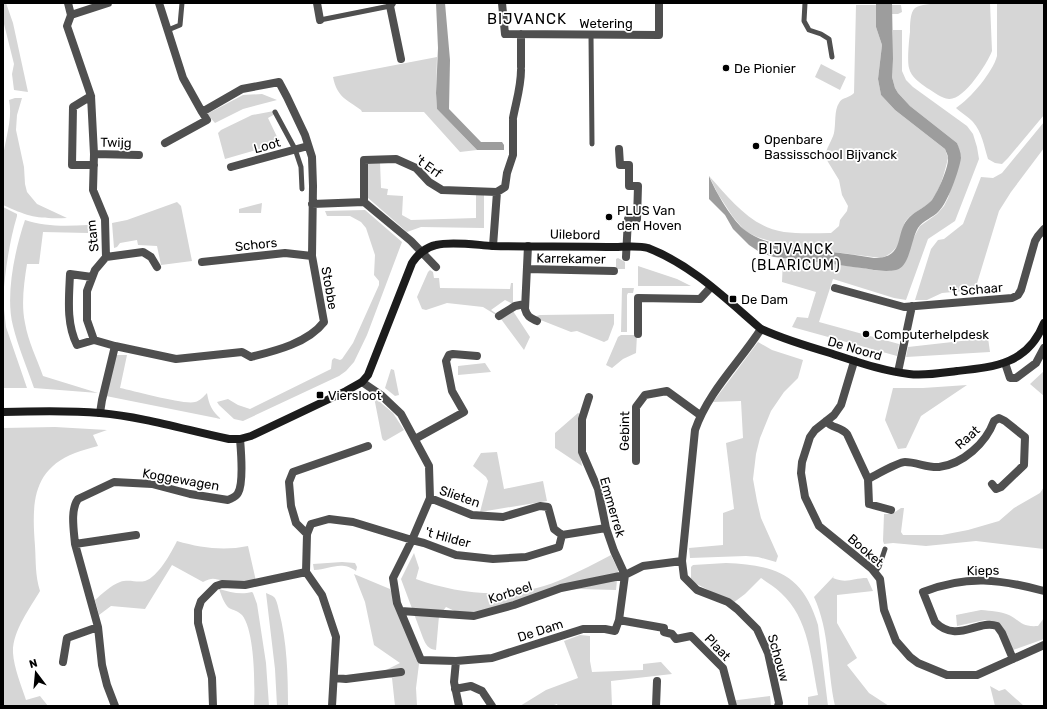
<svg xmlns="http://www.w3.org/2000/svg" width="1047" height="709" font-family="Rubik,sans-serif">
<rect width="100%" height="100%" fill="#fff"/>
<!-- green -->
<path fill="#d6d6d6" d="M3,3H6L13,23L28,92L14,90L12,74L14,64L3,20Z
M939,3H990L992,51C987,64 964,100 949,99C941,98 934,92 927,88C920,83 911,77 909,68C907,61 909,40 910,32C910,25 910,12 915,8C920,4 933,4 939,3Z
M997,3H1044V115L1008,158L1002,164L995,163L988,159C984,146 982,132 973,122C969,117 961,113 956,108C970,99 993,72 997,56Z
M856,5H876V27L882,45L878,79L881,95L895,110L945,149L948,158C945,171 940,191 931,201C923,210 913,211 905,222C903,226 903,230 902,234C899,246 893,254 881,258L786,246L757,237L745,231L733,217L718,194L709,176C731,200 751,227 784,232C799,234 816,233 831,233L839,226L840,220L847,211L848,206L842,195L839,180L825,157C826,148 832,141 834,133C836,124 834,110 839,103C842,97 850,98 854,93Z
M892,5H901L902,12L898,14H892Z
M893,30H902V71L906,80L913,87L967,126L973,134L977,147L979,159L955,221L928,239L906,300L894,298L833,279L819,322L899,344L897,356L792,327L797,317L808,318L816,292L782,282L783,258L864,268L878,271H890L914,237L920,226L937,214L944,206L948,198L961,157L957,143L910,106L898,93L895,88L892,77Z
M437,57L436,93L437,109L477,150L460,152L424,112H362L361,110C346,99 337,97 333,77Z
M821,64L846,77L840,90L815,77Z
M262,94L277,100L243,109L215,123L207,114L243,95Z
M15,98H22L17,115L16,130L24,167L25,184L27,192L37,204L67,218C38,219 29,217 3,205C3,189 1,173 3,158C5,139 13,119 9,100Z
M274,111L275,114L268,118L280,143L225,159L218,133L221,130L252,115Z
M1044,122V148L1011,192L999,211L975,290L942,293L927,300H915L931,249L938,240L944,239L963,224L981,177L993,178L1002,173Z
M367,162H380L381,188L388,189L387,195L403,196L402,215L411,220L476,218V192H484V228L421,227L407,232L367,197Z
M177,202L181,206L192,261L161,265L157,246L138,245L137,240L120,243L117,247L114,248L112,223L127,220Z
M262,203L261,213H239V209Z
M3,207L17,214V216C9,243 5,272 3,299Z
M365,210L402,242L367,335L354,362L346,371L339,376L243,421L234,419L219,405L217,402L228,399L238,405L250,409L331,369L332,360L334,358L340,360L342,359L353,343L379,285V281L374,275L375,255L366,228L361,222L350,216H327L325,211Z
M25,220C45,227 67,226 88,225V233L43,232L39,264H27C24,283 21,304 25,323C28,341 37,359 43,376L98,393L34,388C27,367 18,347 13,326C5,296 15,249 25,220Z
M618,258L625,262V269H616V259Z
M638,266L677,279L691,286H638Z
M430,270L433,272L434,278H439L440,288L510,289L511,283H513V304L505,300L491,310L497,314L496,315L483,307L447,303L426,310L422,309L417,297L428,272Z
M622,288H634L633,293H628L627,295V332H621Z
M3,300L6,327L27,388H3Z
M513,311L530,337L524,350L501,319Z
M614,314V324L608,340L604,342L577,331L571,332L533,317L540,315Z
M621,335H637L636,353L623,359L612,368L606,365L618,337Z
M988,338L990,352L906,357L908,347Z
M758,342L772,350L803,360L798,378L784,392L771,411L760,438L756,454L753,479L757,501L761,518L778,556L776,562L758,557L746,556L690,558L689,548L723,545V513L734,509L726,443L743,438L741,401L713,402Z
M115,355H127L120,388C135,391 184,405 195,402C200,401 204,396 207,393C209,405 212,411 221,419L106,396Z
M485,363L491,372L458,375V366Z
M391,369L394,370L399,395L395,396L385,388Z
M1044,371V396L1030,384Z
M967,385L921,416L906,448L898,449L885,420L893,388H923Z
M374,397L393,413L404,430L385,441L383,440L382,438Z
M578,413L580,414L578,446L582,466L555,448V433Z
M55,427L107,430L93,435L98,446C91,448 82,450 75,453C31,470 32,506 35,546C36,562 35,575 40,591C30,608 12,632 13,653C14,668 21,685 26,700L40,696L48,706H3V428Z
M497,452L504,489L543,481L547,501L480,512L488,481L486,477L473,466L481,453Z
M1044,487V549L976,541L926,546L893,543L884,544L883,541L884,514H892L901,508H904L901,532L903,535H942L968,530L999,521L1014,508L1040,493Z
M177,541C201,548 224,551 248,546L256,581C247,583 233,582 224,581C214,579 213,577 203,582L172,565L145,609L111,606L99,615L95,600C102,594 111,585 120,582C129,579 137,583 145,581C158,577 171,553 177,541Z
M414,553L419,568L416,579C464,596 517,600 565,578C580,571 596,563 611,555L618,570L616,590L580,589L567,590L481,614L459,613L446,607L439,616L436,650C428,649 426,645 423,638L401,579Z
M342,562L355,563L357,567L356,571C340,560 330,570 314,570L313,564Z
M726,563C775,565 803,574 818,625L828,706H808V697L818,695C811,660 809,618 781,593C775,587 768,583 761,578L745,594L733,603L691,581V567L693,565Z
M354,574L390,589L420,656L416,688L417,706H395L392,678L384,676V671L400,663L374,645L365,602Z
M834,576L833,578C847,584 853,578 867,578L873,591L837,595V623L857,658L847,665L869,693L889,706H835C827,669 830,632 814,597Z
M219,589C230,592 240,595 252,592L253,593L257,604L266,663L269,706H254C255,686 255,631 242,615C238,611 233,610 229,608C224,604 221,594 219,589Z
M266,593C268,594 272,595 274,597C277,600 278,607 279,611C287,642 288,674 288,706H277L275,669Z
M981,610C991,611 1000,611 1009,615C1022,622 1021,627 1038,626L1044,618V639L1010,651L992,623L985,620L957,626L956,615Z
M580,635L590,636V661L592,672L643,670V664L661,662L672,674L611,681L612,706H558L557,704L551,706H520L546,690L578,678L564,641Z
M990,686L999,691L1005,689L1024,706H995Z
M770,696L771,706H731L730,701Z"/>
<!-- water -->
<path fill="#9d9d9d" d="M436,3H445L450,60L449,109L481,142H502L504,145V150H477L437,109L436,93L438,48Z
M876,3H892L893,59L892,77L895,88L898,93L910,106L957,143C959,148 961,153 961,158C959,171 948,202 939,211C933,218 923,220 918,228C911,239 910,267 896,270C881,273 868,268 853,267C827,263 801,260 774,257L761,253L749,245L733,229L725,215L709,199V176C715,191 733,222 746,231C770,248 803,248 831,252C845,253 860,256 874,258C905,258 895,235 907,220C913,212 923,209 931,201C937,194 949,167 948,158C948,155 946,152 945,149L895,110L881,95L878,79L882,45L876,27Z"/>
<g fill="none" stroke-linecap="round" stroke-linejoin="round">
<!-- lane -->
<path stroke="#4f4f4f" stroke-width="5" d="M805,3L804,21L809,30L821,34L829,39L832,57
M320,20L390,6
M168,30L180,25L182,3
M591,35L592,144
M275,112L295,149L301,167L302,189
M875,572L879,567L885,549"/>
<!-- street -->
<path stroke="#4f4f4f" stroke-width="8" d="M68,3L71,15
M317,3L320,20
M392,3L390,6L401,59
M502,3L505,34L659,35V3
M521,34V67
M91,96L73,107L72,165H94
M513,118C516,102 521,87 521,70
M165,143L207,120L202,112
M619,149L620,165H629V186H638L637,219H628L626,257
M94,154L139,155
M231,167L308,146
M364,202V160L396,159L416,168L429,182L442,190L497,192
M312,204L364,202L411,241L436,267
M493,246L497,192L505,187L507,173L513,155V120
M528,246L525,309C527,317 531,318 537,321
M106,257L143,252L151,257L157,267
M202,262L285,253L312,256
M527,269L614,271
M92,277L70,274C69,298 66,323 77,345L94,340L115,346L176,359L242,352L251,357C275,351 308,343 324,322L312,256L313,186L312,157L305,135L287,97L279,82L242,89L202,112L183,78L159,3
M835,288L904,307L1012,298L1018,295L1021,290L1035,241L1038,236L1044,229
M499,316L515,306L525,304
M638,334V298L700,299L711,287
M94,340L87,320V291L95,270L106,257L105,219L93,190L94,154L91,96L67,26L71,15L108,3
M855,361L853,365L841,405L834,415L815,430L810,437L802,462L801,473L805,497L819,526L872,569L880,579L884,610L896,641L910,657L918,663L947,675H977L1044,645
M1005,363L1010,378H1016L1036,363L1044,348
M898,372L912,306
M362,382L381,395L401,414L429,466L430,498L412,540L393,578L397,603L421,660L456,661L492,658L583,629H605L615,631L619,620L625,575L643,566L682,561L695,430C708,392 739,363 761,329
M100,413L102,400L115,346
M826,421C831,428 841,427 847,434L868,479L869,504L891,510
M415,439L464,412L452,391L446,361L449,355L453,354L477,356
M636,461V407L645,395L667,391L700,415
M868,479C876,475 898,462 905,462C916,462 928,468 939,467C963,464 986,443 994,421L999,418L1005,421L1025,437L1024,465L1001,487L996,489L992,484
M430,498L472,515L503,517L540,506L548,507L554,529L562,535L606,528
M307,534L296,523L291,506L289,482L293,472L368,446
M75,544L136,535
M682,561L684,577L697,590L728,602L737,609L757,629L768,653L779,703L778,706
M401,611L474,616L514,605L561,588L625,575L614,551L606,528L598,489L582,452V419L589,397
M619,620L664,628V632L672,634L676,639L691,636L723,668L733,706
M1013,659L1002,633L997,626C978,619 957,644 935,622L923,592C967,575 1000,579 1044,591
M456,661L454,682L459,706
M63,662L67,638L98,627
M334,678L346,679L401,672
M455,689L471,686L482,691L492,706
M115,706L107,685L102,665L98,627L75,544C74,531 70,510 78,499L114,482L152,484L190,494L228,500C232,498 236,497 238,493C244,483 241,451 240,439
M213,706L212,678L198,623V610L201,601L216,586L222,584L245,585L306,572
M332,706L336,637L322,595L306,572L307,534L311,524L329,519L353,522L412,540L424,543L456,555L493,559L526,557L559,547L562,535
M656,706L657,681"/>
<!-- secondary -->
<path stroke="#1c1c1c" stroke-width="8" d="M3,412C35,411 68,410 100,413C144,417 186,430 229,439H240L251,436L346,391L362,382L368,375L412,263C417,255 426,247 436,245C452,241 476,245 493,246C533,247 572,246 612,247C622,247 638,245 648,248C692,265 726,299 761,329C783,339 806,346 830,353C855,361 882,371 909,374C925,376 941,373 957,371C995,367 1028,364 1044,323"/>
</g>
<!-- markers -->
<g fill="#000" stroke="#fff" stroke-width="1.5">
<circle cx="726" cy="68" r="4"/>
<circle cx="756" cy="146" r="4"/>
<circle cx="609" cy="217" r="4"/>
<rect x="729" y="295" width="8" height="8" rx="2"/>
<circle cx="866" cy="334" r="4"/>
<rect x="316" y="391" width="8" height="8" rx="2"/>
</g>
<g text-anchor="middle" stroke-width="3.5" stroke-linejoin="round" paint-order="stroke">
<!-- street labels -->
<g font-size="13" fill="#000" stroke="#fff">
<text x="606" y="28">Wetering</text>
<text transform="translate(116 142) rotate(1)" y="5">Twijg</text>
<text transform="translate(267 145) rotate(-16)" y="5">Loot</text>
<text transform="translate(429 166) rotate(36)" y="5">'t Erf</text>
<text transform="translate(575 234) rotate(1)" y="5">Uilebord</text>
<text transform="translate(92 236) rotate(-96)" y="5">Stam</text>
<text transform="translate(256 244) rotate(-6)" y="5">Schors</text>
<text transform="translate(571 258) rotate(1)" y="5">Karrekamer</text>
<text transform="translate(330 288) rotate(80)" y="5">Stobbe</text>
<text transform="translate(976 289) rotate(-5)" y="5">'t Schaar</text>
<text transform="translate(855 348) rotate(16)" y="5">De Noord</text>
<text transform="translate(624 431) rotate(-89)" y="5">Gebint</text>
<text transform="translate(967 437) rotate(-42)" y="5">Raat</text>
<text transform="translate(181 479) rotate(10)" y="5">Koggewagen</text>
<text transform="translate(460 496) rotate(19)" y="5">Slieten</text>
<text transform="translate(613 507) rotate(74)" y="5">Emmerrek</text>
<text transform="translate(448 537) rotate(15)" y="5">'t Hilder</text>
<text transform="translate(866 550) rotate(41)" y="5">Booket</text>
<text transform="translate(983 570) rotate(-1)" y="5">Kieps</text>
<text transform="translate(510 592) rotate(-18)" y="5">Korbeel</text>
<text transform="translate(540 630) rotate(-18)" y="5">De Dam</text>
<text transform="translate(718 647) rotate(46)" y="5">Plaat</text>
<text transform="translate(779 658) rotate(74)" y="5">Schouw</text>
</g>
<!-- poi labels -->
<g font-size="13" fill="#000" stroke="#fff" text-anchor="start">
<text x="734" y="73">De Pionier</text>
<text x="764" y="144">Openbare<tspan x="764" dy="15">Bassisschool Bijvanck</tspan></text>
<text x="617" y="215">PLUS Van<tspan x="617" dy="15">den Hoven</tspan></text>
<text x="741" y="304">De Dam</text>
<text x="874" y="339">Computerhelpdesk</text>
<text x="328" y="400">Viersloot</text>
</g>
<!-- neighbourhood labels -->
<g font-size="14" letter-spacing="1" fill="#000" stroke="#fff">
<text x="796" y="254">BIJVANCK<tspan x="796" dy="16">(BLARICUM)</tspan></text>
</g>
<!-- quarter labels -->
<g font-size="15" letter-spacing="1" fill="#000" stroke="#fff">
<text x="527" y="24">BIJVANCK</text>
</g>
</g>
<!-- border -->
<rect width="1047" height="709" fill="none" stroke="#000000" stroke-width="8"/>
<!-- north arrow -->
<g transform="translate(36 673) rotate(344)" stroke="#ffffff" stroke-width="3" paint-order="stroke">
<path d="M0-3L7 15L0 10L-7 15Z" fill="#000000"/>
<text y="-6" font-size="11" font-weight="bold" text-anchor="middle" fill="#000000">N</text>
</g>
</svg>
